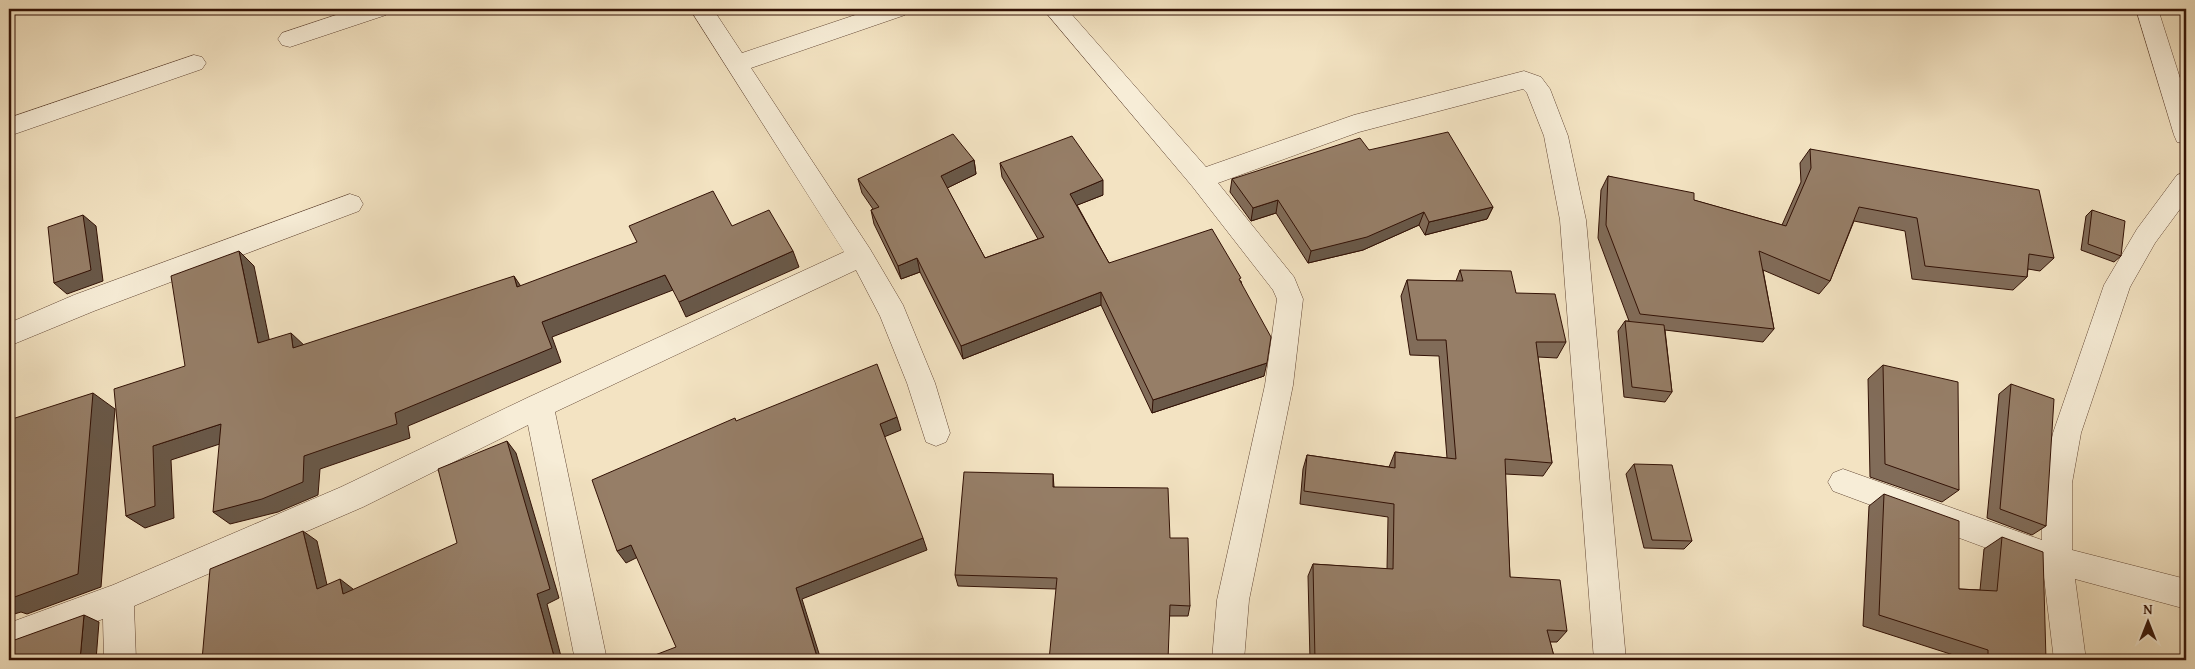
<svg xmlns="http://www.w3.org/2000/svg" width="2195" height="669" font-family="'Gentium Book Plus',serif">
<rect width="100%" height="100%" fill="#f3e3c2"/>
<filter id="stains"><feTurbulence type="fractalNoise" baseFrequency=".004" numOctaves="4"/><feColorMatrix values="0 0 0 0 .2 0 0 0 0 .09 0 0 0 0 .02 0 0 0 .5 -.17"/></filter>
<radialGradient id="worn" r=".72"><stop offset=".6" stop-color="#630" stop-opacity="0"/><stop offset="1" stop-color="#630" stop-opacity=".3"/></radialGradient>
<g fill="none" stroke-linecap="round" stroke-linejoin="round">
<defs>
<path id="minor" d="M354,9H389L386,15L290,47L282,45L278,39L282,33Z
M690,9H713L742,53L873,9H908L905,15L751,68L870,249L903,305L935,383L950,433L946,442L936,446L926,442L907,383L880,316L856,270L555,412L607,660H575L528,425L363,507L134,606L136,660H104L103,619L9,653V623L113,585L341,487L529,397L844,252Z
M1043,9H1067L1206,167L1354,115L1524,71L1541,77L1550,89L1568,136L1586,220L1626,660H1594L1560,220L1544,136L1527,93L1523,89L1359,132L1218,183L1294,277L1303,299L1293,385L1249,600L1244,660H1212L1217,600L1265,385L1277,299L1273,290L1192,186Z
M2136,9H2158L2186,97V144L2177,142L2174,135Z
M194,55L202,57L206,63L202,69L9,136V118Z
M2186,172V201L2155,243L2130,287L2081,433L2072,483V550L2186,579V609L2075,579L2086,660H2054L2043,569L1833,491L1828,482L1833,473L1843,469L2042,540V483L2053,433L2104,285L2137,229L2177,175Z
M350,194L359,197L363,204L359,211L94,311L9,346V323L74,295Z"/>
</defs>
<!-- minor casing -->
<use href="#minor" stroke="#624634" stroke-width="1"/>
<!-- minor -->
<use href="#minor" fill="#f7edd7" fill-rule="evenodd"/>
</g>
<!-- wall -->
<path fill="#816c59" stroke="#321105" d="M1810,149L2054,258L2040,271L2028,269L2027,277L2013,290L1912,279L1905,231L1854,221L1830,281L1819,294L1763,270L1774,329L1763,342L1665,330L1672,392L1665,402L1624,397L1618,331L1625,321H1629L1598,238L1601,190L1608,176L1782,225L1801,182L1800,163Z
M1369,150L1493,207L1487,219L1425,235L1419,225L1363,250L1308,263L1276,213L1251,221L1230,192L1232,179Z
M974,160L976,174L947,188L985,258L1038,239L1002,177L1000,163L1103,195L1077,205L1109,263L1241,281L1264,376L1152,413L1101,305L963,359L920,272L901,279L874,224L871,210L873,209L862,193L858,179Z
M2092,210L2121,256L2114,262L2081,250L2086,216Z
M1460,270L1516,293L1566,342L1557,358L1538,357L1552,463L1543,476L1505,474L1510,577L1567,631L1557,642H1550L1555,660H1310L1308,576L1313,564L1387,569L1388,517L1300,504L1303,469L1307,455L1389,467L1395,452L1447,458L1439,356L1410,355L1401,296L1407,280L1456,281Z
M1883,365L1959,490L1942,502L1870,477L1868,379Z
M2011,384L2046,526L2032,535L1987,518L1999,394Z
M1634,464L1692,541L1684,549L1644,548L1626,474Z
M1053,474L1054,487L1170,538L1190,606L1188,616H1170L1056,589L958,586L955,575Z
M1884,494L1959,589L1980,590L1984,549L2002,537L2046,660H1969L1863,626L1869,506Z"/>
<!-- shaded-wall -->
<path fill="#695848" stroke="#321105" d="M974,160L976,174L943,190L941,176Z
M1103,180V195L1070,208V194Z
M1278,200L1276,213L1251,221L1253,208Z
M1493,207L1487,219L1425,235L1429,222Z
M1424,212L1419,225L1363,250L1308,263L1311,251Z
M83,215L96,226L103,281L67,294L54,283Z
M239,251L254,266L273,358L258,343Z
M793,251L799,267L686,317L679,302Z
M917,258L920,272L901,279L898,266Z
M665,275L673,290L552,337L561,362L408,426L410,438L320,469L318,495L278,512L230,524L213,512L304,456L395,413L542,322Z
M514,276L524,291L517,287Z
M1101,292V305L963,359L961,346Z
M291,333L306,347L293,348Z
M1267,363L1264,376L1152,413L1153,400Z
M93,393L115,409L101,587L27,614L21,612L11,615L9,614V599Z
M897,417L901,430L884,437L880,424Z
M221,424L238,438L171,460L174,518L145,528L126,516L153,446Z
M507,441L516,453L559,598L547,604L562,660H555L537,594Z
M303,531L317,541L330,598L317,589Z
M923,538L927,550L802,599L821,660H818L796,588Z
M631,545L640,556L626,563L617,551Z
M340,579L353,589L356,604L343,594Z
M84,615L99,622L96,660H80Z"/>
<!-- building -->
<path fill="#967e67" stroke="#321105" d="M1448,132L1493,207L1429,222L1424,212L1367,237L1311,251L1278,200L1253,208L1232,179L1360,138L1369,150Z
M953,134L974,160L941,176L985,258L1044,237L1000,163L1072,136L1103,180L1070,194L1109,263L1212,229L1241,278L1239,279L1271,337L1267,363L1153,400L1101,292L961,346L917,258L898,266L871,210L879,207L858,179Z
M1810,149L2039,190L2054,258L2029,254L2027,277L1925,266L1917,218L1859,207L1830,281L1759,251L1774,329L1640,314L1606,225L1608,176L1694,193V200L1786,226L1811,168Z
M713,191L732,226L769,210L793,251L679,302L665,275L542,322L552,348L395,413L397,424L304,456L303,482L262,499L213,512L221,424L153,446L155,506L126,516L114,389L185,366L171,276L239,251L258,343L291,333L293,348L514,276L517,287L637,242L629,226Z
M2092,210L2125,221L2121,256L2088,244Z
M83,215L91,270L54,283L48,227Z
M1460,270L1511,271L1516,293L1555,294L1566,342H1536L1552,463L1505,459L1510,577L1560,580L1567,631L1547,630L1555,660H1315L1313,564L1393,569L1394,504L1304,491L1307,455L1395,468V452L1456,459L1446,340H1417L1407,280L1463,281Z
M1625,321L1664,325L1672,392L1632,387Z
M877,364L897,417L880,424L923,538L796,588L818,660H642L676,647L631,545L617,551L592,480L735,418L736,421Z
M1883,365L1958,382L1959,490L1885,464Z
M2011,384L2054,399L2046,526L2000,509Z
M93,393L78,574L9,599V420Z
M507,441L550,589L537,594L555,660H202L210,569L303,531L317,589L340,579L343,594L457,543L438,469Z
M1634,464L1672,465L1692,541L1652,540Z
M964,472L1053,474V487L1168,488L1170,538H1188L1190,606L1170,605L1168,660H1049L1057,578L955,575Z
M1884,494L1959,521V589L1997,591L2002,537L2043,552L2046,660H1988V650L1879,615Z
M84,615L80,660H9V642Z"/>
<!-- margin -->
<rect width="2195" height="669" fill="none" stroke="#f3e3c2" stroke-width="30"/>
<rect x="10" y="10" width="2175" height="649" fill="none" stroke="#321105" stroke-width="2.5"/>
<rect x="15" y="15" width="2165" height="639" fill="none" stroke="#321105"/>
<!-- north arrow -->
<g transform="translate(2148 622)" stroke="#f7edd7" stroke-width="4" paint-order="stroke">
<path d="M0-4L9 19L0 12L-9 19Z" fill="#321105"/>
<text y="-8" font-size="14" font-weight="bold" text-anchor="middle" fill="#321105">N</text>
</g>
<rect width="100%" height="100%" filter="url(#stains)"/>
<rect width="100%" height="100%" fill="url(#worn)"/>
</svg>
